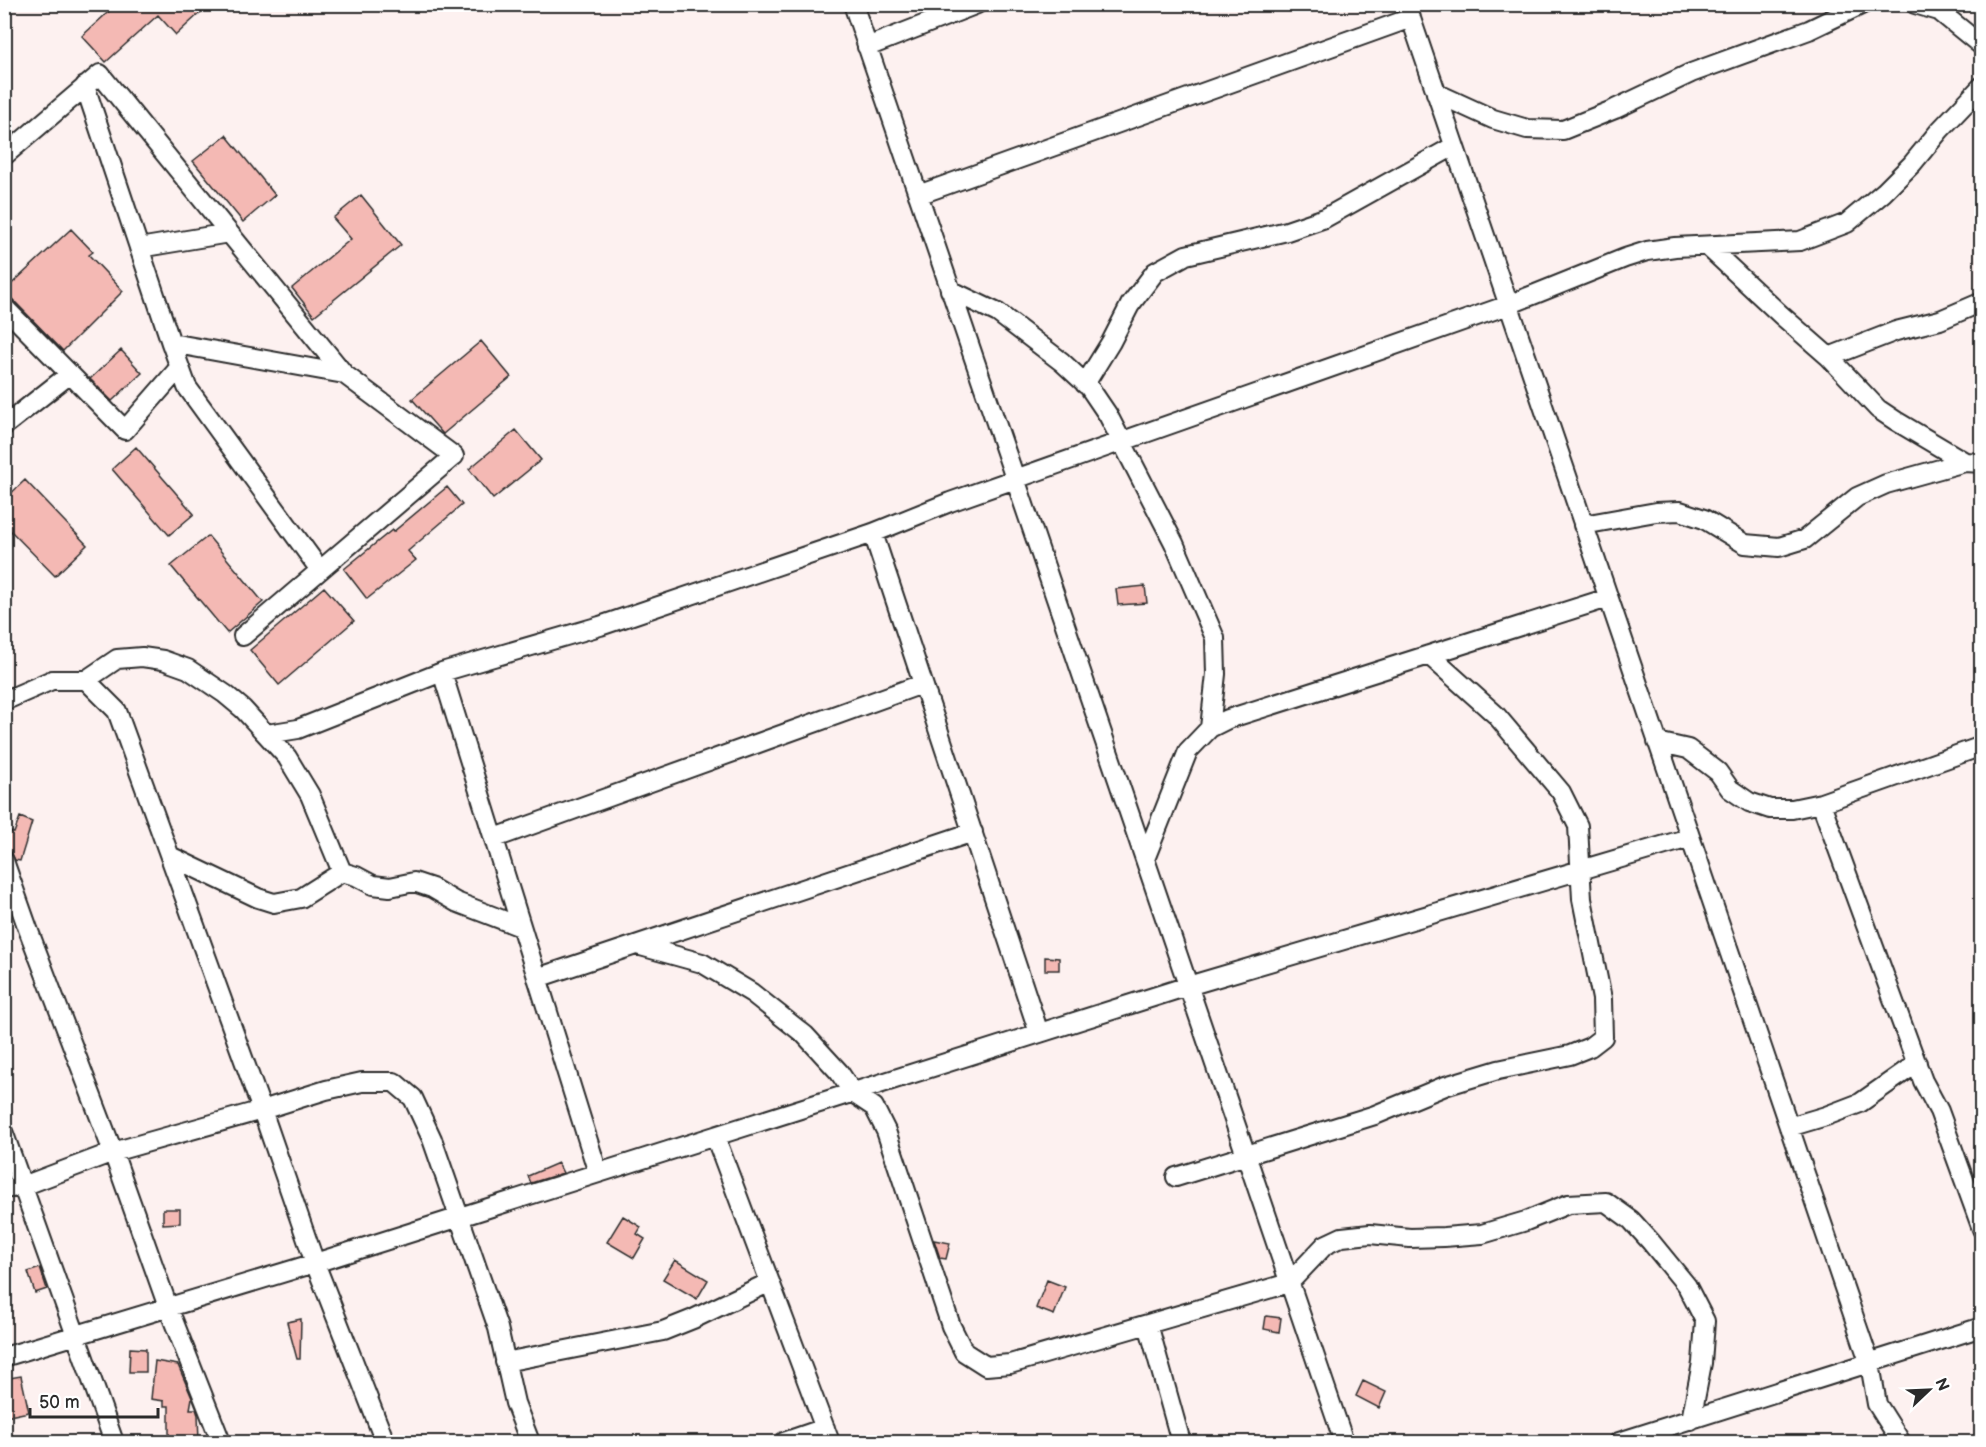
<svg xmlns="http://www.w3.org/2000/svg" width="1986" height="1447" font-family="'Balsamiq Sans',sans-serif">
<rect width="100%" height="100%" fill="#fdf1f0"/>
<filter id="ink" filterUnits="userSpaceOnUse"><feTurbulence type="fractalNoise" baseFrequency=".0167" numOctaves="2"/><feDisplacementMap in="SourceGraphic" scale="12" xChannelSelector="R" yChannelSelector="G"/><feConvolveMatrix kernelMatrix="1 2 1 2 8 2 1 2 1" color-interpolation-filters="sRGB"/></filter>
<g filter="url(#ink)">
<!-- building -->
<path fill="#f4b9b4" stroke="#2b2b2b" stroke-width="1.5" d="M117,4H194L201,12L176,35L158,15L106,62L82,36Z
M226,135L275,195L243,222L193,161Z
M361,195L401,245L314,316L292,288L351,239L333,218Z
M71,229L93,252L89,255L123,291L63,351L12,299L4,296V291Z
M481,341L511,377L443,434L412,399Z
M121,350L142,373L112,401L90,379Z
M516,430L541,460L493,499L469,469Z
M136,447L194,514L169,535L112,469Z
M25,480L87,545L55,576L4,524V500Z
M447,487L462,505L408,551L416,560L367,599L344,569L392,530L393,532Z
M208,536L263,602L227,633L171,566Z
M1145,586L1147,603L1118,605L1116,589Z
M324,587L354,621L279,685L250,650Z
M20,817L32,822L20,861L15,860L11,852L4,850L7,831L14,833Z
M1045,957L1059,958V970H1045Z
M558,1163L563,1173L531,1183L528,1176Z
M163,1209H180V1223L163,1224Z
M623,1216L641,1227L637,1234L645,1239L634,1258L607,1242Z
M934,1240L950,1243L946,1259L940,1258Z
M675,1260L708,1280L697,1299L663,1279Z
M40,1268L47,1289L35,1293L28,1272Z
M1047,1280L1065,1287L1054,1315L1036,1308Z
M1266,1316L1281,1318L1279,1332L1264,1329Z
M301,1319L300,1359H297L287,1322Z
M130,1348L146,1349V1372H129Z
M155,1361L178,1365L192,1398L190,1409H196L198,1415L199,1442H169V1406H164V1401L151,1399Z
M21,1376L29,1412L9,1416L4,1395V1379Z
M1363,1381L1386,1392L1379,1408L1356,1396Z"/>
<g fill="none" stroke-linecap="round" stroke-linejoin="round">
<defs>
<path id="minor" d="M853,4L1344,1442
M1406,4L1870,1364L1877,1404L1901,1442
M1915,4L1939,11L1982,46
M867,47L977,4
M85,86L171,343L187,387L320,570
M1436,93L1493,119L1527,129L1563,130L1615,109L1691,73L1809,30L1863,4
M4,156L100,74L344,374L454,456L243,636
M918,195L1411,18
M1707,246L1781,315L1829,357L1896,331L1940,320L1982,302
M139,248L229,233
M950,290L998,313L1062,362L1089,387L1108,415L1174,543L1215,638L1216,674L1210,728
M4,307L125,430L179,368
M171,343L344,374
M1829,357L1878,409L1896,421L1965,462L1982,463
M1085,384L1111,342L1130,305L1155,272L1186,255L1287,231L1325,218L1454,146
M4,426L70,374
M1583,525L1656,512L1680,511L1704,519L1745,544L1779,547L1805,539L1857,497L1886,484L1965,462
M873,533L1039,1033
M442,672L598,1173
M86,680L117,711L262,1110L315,1263L385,1442
M4,701L52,680H86L117,659L142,657L163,660L188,669L225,694L243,709L287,757L310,795L342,872
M267,734L298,729L442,672L600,626L873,533L950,502L1508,305L1625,258L1647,251L1675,247L1800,241L1847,223L1884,192L1912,164L1940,130L1982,86
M1657,742L1688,749L1718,772L1730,789L1749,802L1770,809H1792L1821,803L1982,746
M1821,803L1904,1029L1923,1081L1939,1111L1982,1229
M495,838L922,684
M170,856L258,898L274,903L301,898L342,872L356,876L373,885L390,887L414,882L432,888L456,902L521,927
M1145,859L1188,751L1210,728L1228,719L1608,598
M4,861L28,929L113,1152L168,1307L221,1442
M637,945L702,963L752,993L805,1035L839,1072L853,1093L874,1107L886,1131L951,1326L964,1352L986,1366L1010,1364L1289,1283L1325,1245L1342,1237L1370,1234L1410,1238L1444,1237L1482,1234L1526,1221L1568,1204L1606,1202L1631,1220L1651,1242L1687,1286L1705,1321L1702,1363L1691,1420
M537,978L973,832
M1789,1127L1826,1116L1860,1103L1917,1063
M4,1134L114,1442
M715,1136L830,1442
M1176,1177L1375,1115L1445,1086L1498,1070L1570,1055L1590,1047L1603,1037L1602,999L1582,899L1578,826L1561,792L1496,715L1429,655
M4,1189L23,1186L113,1152L262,1110L326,1090L362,1082H394L413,1098L432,1139L498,1328L515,1403L530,1442
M1148,1324L1181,1442
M4,1357L315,1263L1188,986L1689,838
M505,1362L663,1331L693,1319L770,1282
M784,1442L825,1428
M1619,1442L1982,1327"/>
</defs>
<!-- minor casing -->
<use href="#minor" stroke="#2b2b2b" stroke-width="22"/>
<!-- minor -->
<use href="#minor" stroke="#fff" stroke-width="18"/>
</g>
</g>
<!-- margin -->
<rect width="1986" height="1447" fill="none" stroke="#fff" stroke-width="24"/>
<rect x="12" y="12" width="1962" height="1423" fill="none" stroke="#2b2b2b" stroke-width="2" filter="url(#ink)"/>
<!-- north arrow -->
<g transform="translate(1929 1390) rotate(67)" stroke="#ffffff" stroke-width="4.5" paint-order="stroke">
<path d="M0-4.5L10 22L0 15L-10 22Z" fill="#2b2b2b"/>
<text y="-9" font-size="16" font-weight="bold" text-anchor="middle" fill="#2b2b2b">N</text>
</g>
<!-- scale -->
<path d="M30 1408v9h128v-9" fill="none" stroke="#2b2b2b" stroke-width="3"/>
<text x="39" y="1408" font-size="18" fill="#2b2b2b" stroke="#ffffff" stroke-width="4.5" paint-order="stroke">50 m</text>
</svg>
